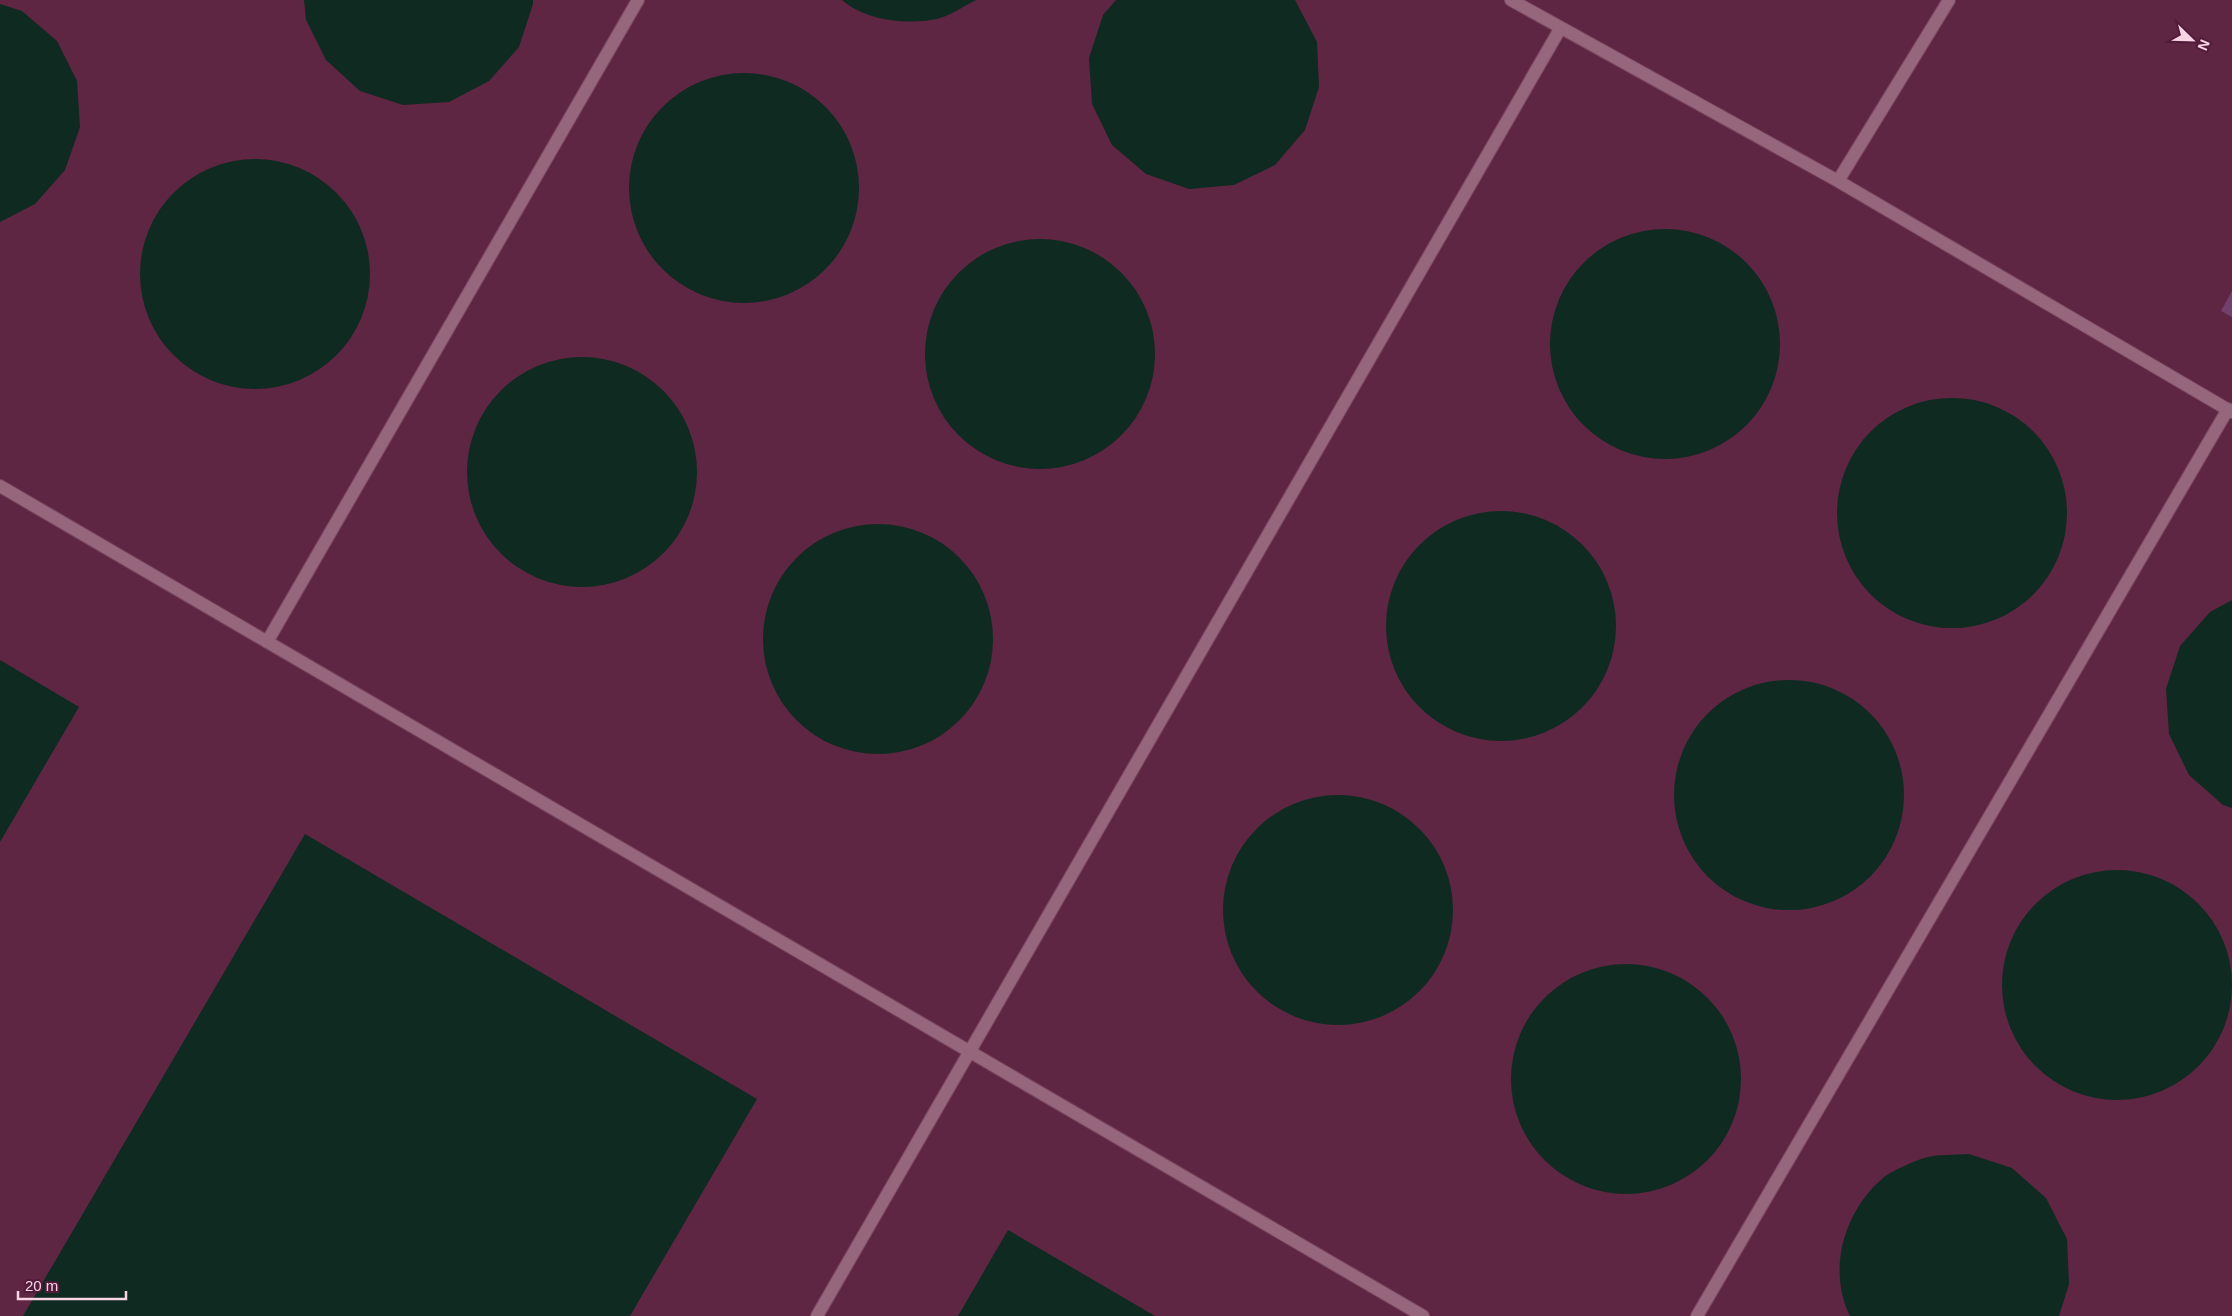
<svg xmlns="http://www.w3.org/2000/svg" width="2232" height="1316" font-family="Arial,sans-serif">
<rect width="100%" height="100%" fill="#5e2643"/>
<!-- water -->
<path fill="#0f2a21" d="M304,0H533V4L519,47L489,81L449,102L403,105L360,91L326,60L306,20Z
M842,0H976C964,6 950,16 937,19C907,25 866,21 842,0Z
M1116,0H1295L1317,42L1319,87L1305,130L1275,165L1234,185L1189,189L1146,174L1112,145L1092,104L1089,58L1103,15Z
M0,4L22,11L57,41L77,81L80,127L65,170L35,204L0,222Z
M629 188a115 115 0 1 1 230 0a115 115 0 1 1-230 0Z
M140 274a115 115 0 1 1 230 0a115 115 0 1 1-230 0Z
M1550 344a115 115 0 1 1 230 0a115 115 0 1 1-230 0Z
M925 354a115 115 0 1 1 230 0a115 115 0 1 1-230 0Z
M467 472a115 115 0 1 1 230 0a115 115 0 1 1-230 0Z
M1837 513a115 115 0 1 1 230 0a115 115 0 1 1-230 0Z
M1386 626a115 115 0 1 1 230 0a115 115 0 1 1-230 0Z
M763 639a115 115 0 1 1 230 0a115 115 0 1 1-230 0Z
M2232,600V808L2223,805L2189,775L2169,734L2166,689L2180,646L2210,612Z
M0,660L79,707L0,842Z
M1674 795a115 115 0 1 1 230 0a115 115 0 1 1-230 0Z
M1223 910a115 115 0 1 1 230 0a115 115 0 1 1-230 0Z
M305,834L757,1099L630,1316H23Z
M2002 985a115 115 0 1 1 230 0a115 115 0 1 1-230 0Z
M1511 1079a115 115 0 1 1 230 0a115 115 0 1 1-230 0Z
M1969,1154L2012,1168L2046,1198L2067,1239L2069,1284L2059,1316H1850C1827,1270 1844,1211 1883,1178C1890,1172 1914,1161 1924,1158C1937,1154 1955,1155 1969,1154Z
M1008,1230L1155,1316H958Z"/>
<!-- building -->
<path fill="#72406d" d="M2232,291V317L2221,311Z"/>
<g fill="none" stroke-linecap="round" stroke-linejoin="round">
<defs>
<path id="minor" d="M1511,0L1838,181L2232,412
M1838,181L1949,0
M0,486L1423,1316
M267,642L638,0
M817,1316L1560,29
M1697,1316L2228,409"/>
</defs>
<!-- minor casing -->
<use href="#minor" stroke="#7a4560" stroke-width="14"/>
<!-- minor -->
<use href="#minor" stroke="#96667c" stroke-width="12"/>
</g>
<!-- north arrow -->
<g transform="translate(2192 40) rotate(113)" stroke="#521b39" stroke-width="4" paint-order="stroke">
<path d="M0-4L9 19L0 12L-9 19Z" fill="#f8d4e4"/>
<text y="-8" font-size="14" font-weight="bold" text-anchor="middle" fill="#f8d4e4">N</text>
</g>
<!-- scale -->
<path d="M18 1291v8h108v-8" fill="none" stroke="#f8d4e4" stroke-width="2.5"/>
<text x="25" y="1291" font-size="15" fill="#f8d4e4" stroke="#521b39" stroke-width="4" paint-order="stroke">20 m</text>
</svg>
